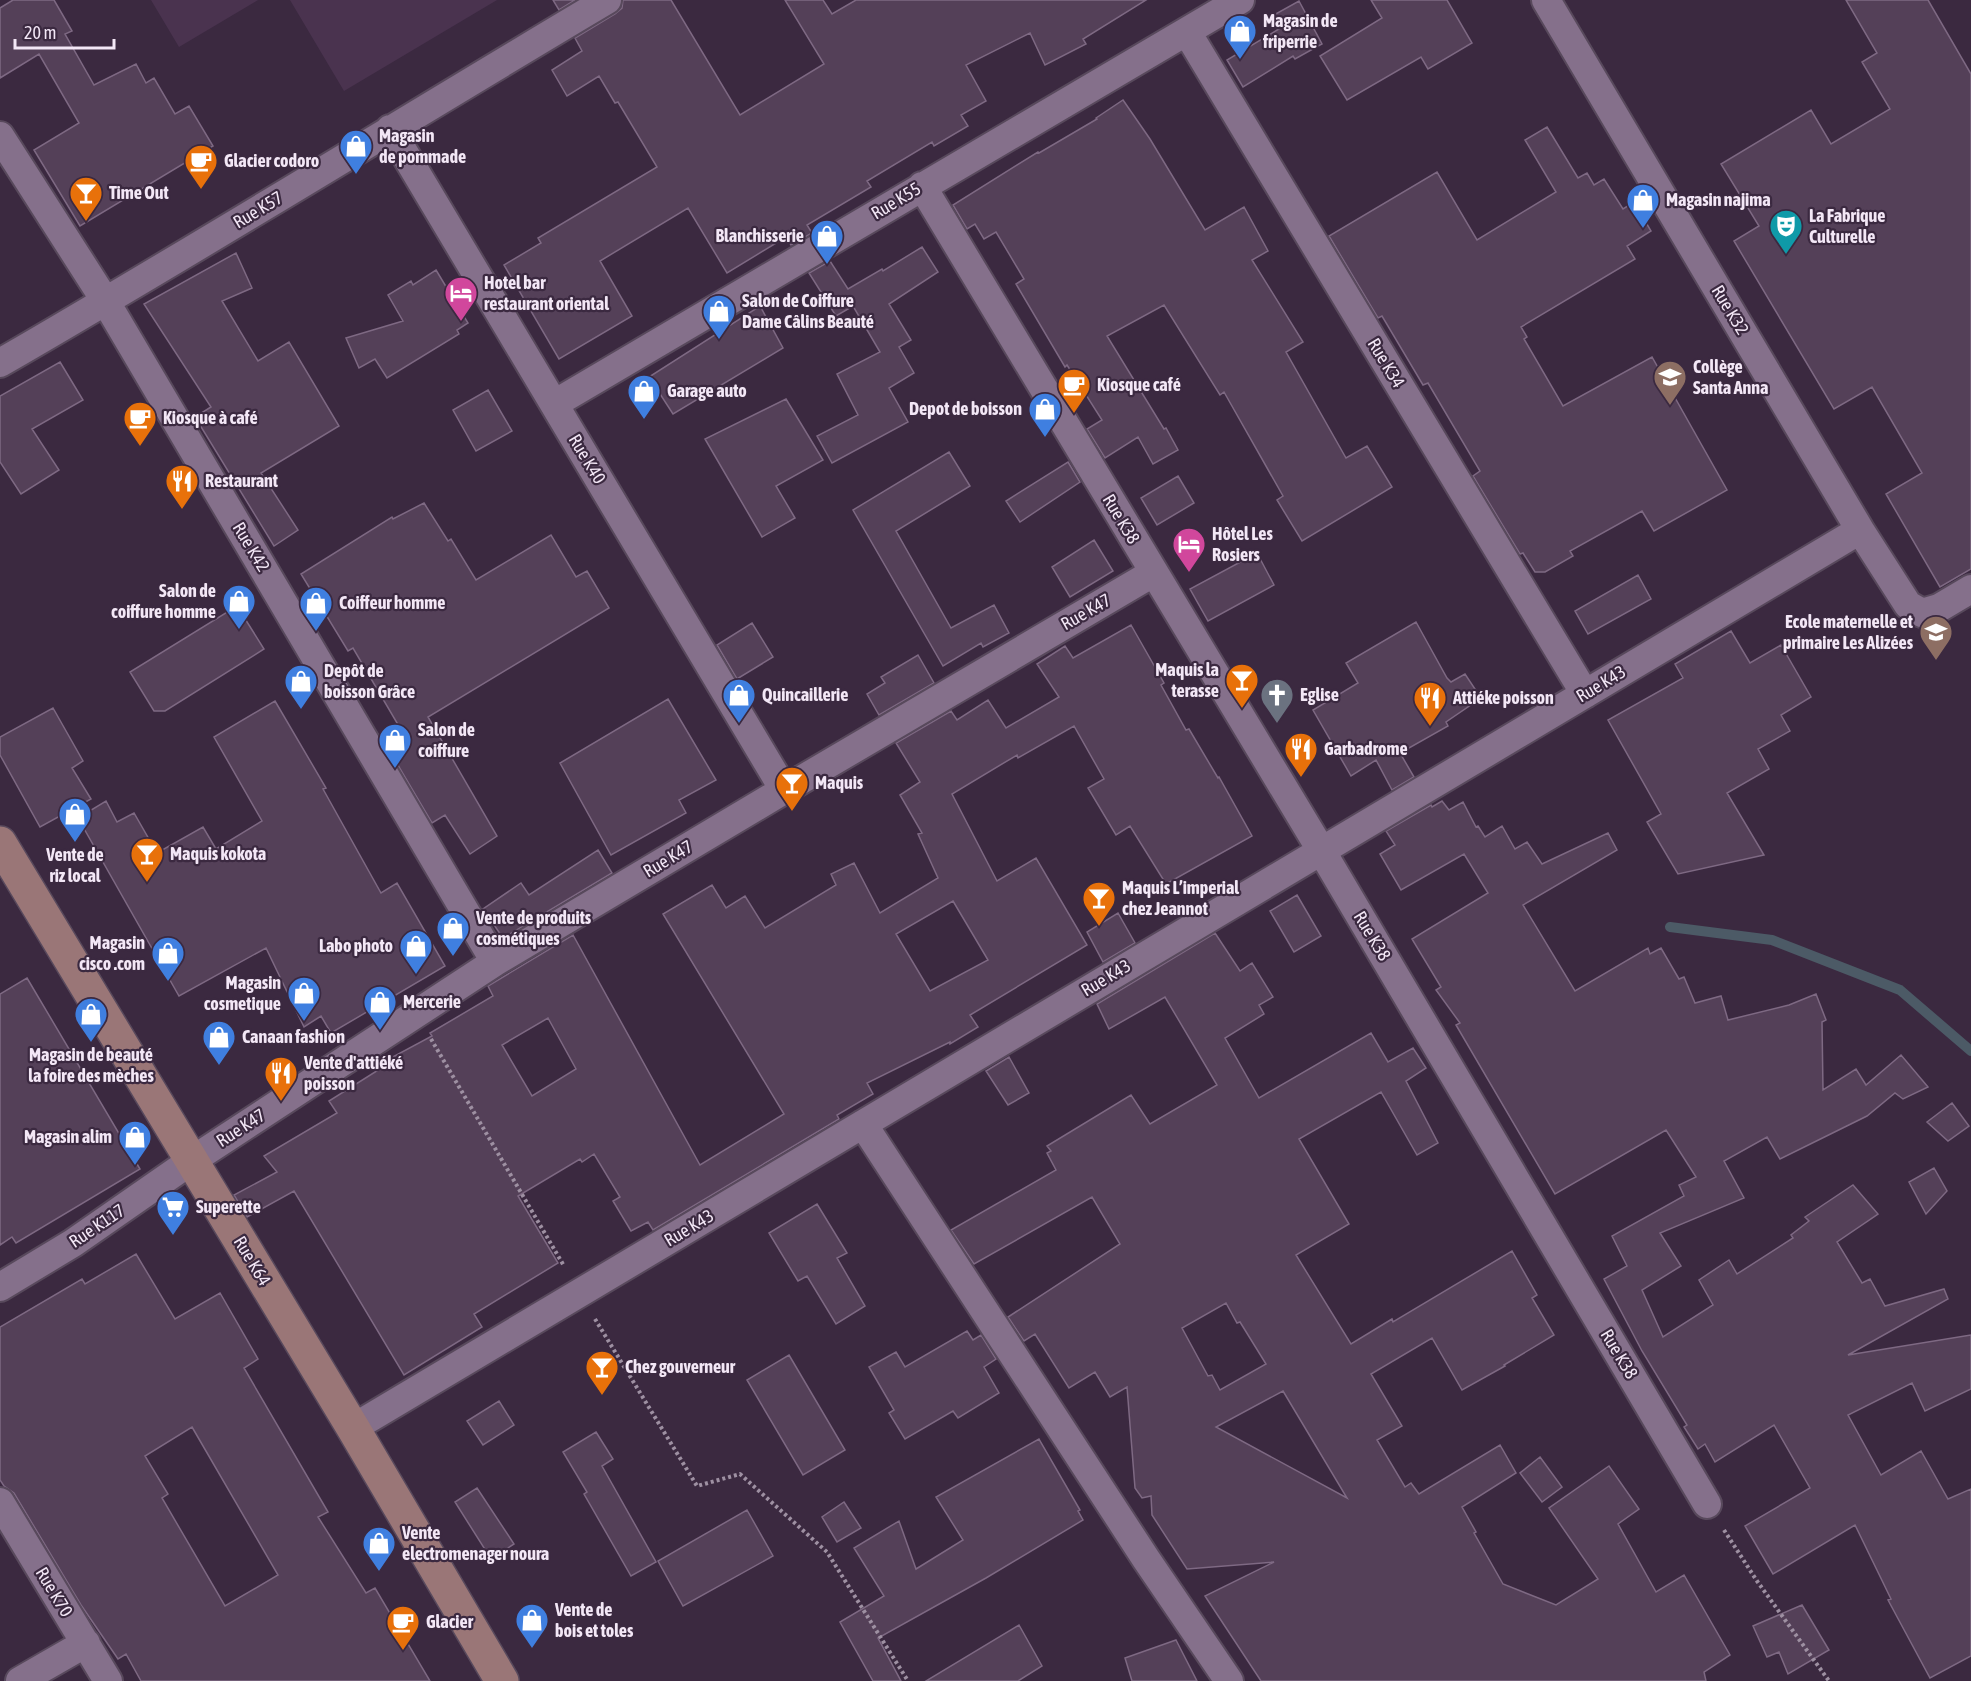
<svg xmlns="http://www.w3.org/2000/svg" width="1971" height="1681" font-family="'Asap Condensed',sans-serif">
<rect width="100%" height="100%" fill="#3b2940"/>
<!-- built -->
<path fill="#4a334f" d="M151,0H258L179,47Z
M290,0H497L344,91Z"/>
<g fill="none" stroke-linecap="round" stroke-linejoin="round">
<!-- stream -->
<path stroke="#4c5a66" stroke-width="10" d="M1670,927L1772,940L1900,990L1971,1051"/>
</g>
<!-- building -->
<path fill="#544058" stroke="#7e6983" stroke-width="1.5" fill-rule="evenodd" d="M13,0H54L72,31L65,34L94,85L136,64L146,83L154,78L175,114L189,106L213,146L80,226L34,150L79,123L39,54L0,78V8Z
M553,0H575L559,10Z
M623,0H671L740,115L824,64L785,0H823L832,14L856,0H1146L1083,39L1086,44L1045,65L1030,33L966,65L986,101L961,115L968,126L934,146L932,142L867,181L871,187L807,225L812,233L791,245L786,237L727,273L688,208L600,261L632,316L559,359L504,265L541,243L538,238L657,167L618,102L615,103L599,76L567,96L552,70L582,51L575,38L615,14L622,8Z
M1371,0H1447L1472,43L1428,69L1421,57L1347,100L1320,56L1382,18Z
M1846,0H1928L1971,74V569L1940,587L1886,494L1922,473L1872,387L1834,409L1734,241L1759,226L1721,164L1811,110L1831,144L1890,109L1862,62L1877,53Z
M1299,1L1322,44L1295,59L1293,56L1243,87L1227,60L1279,29L1272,16Z
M1123,100L1150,139L1205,230L1244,207L1268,251L1252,260L1303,342L1286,352L1346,458L1367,446L1392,487L1302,541L1277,500L1283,496L1224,392L1220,395L1164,305L1107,336L1164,429L1166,428L1178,450L1153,464L1138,437L1105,458L1087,429L1102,420L1067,365L1065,367L1016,284L1024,279L996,232L984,239L975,224L967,229L953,205L1038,152L1039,153L1097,119L1096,118Z
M1547,127L1578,178L1587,173L1594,185L1604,179L1623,209L1634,202L1651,231L1627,246L1635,259L1521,327L1527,337L1524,339L1563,406L1652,357L1727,490L1654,531L1642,511L1570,551L1573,556L1545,572H1535L1523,553L1520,554L1473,476L1480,471L1428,383L1423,385L1382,316L1378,318L1329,236L1437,172L1477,240L1556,192L1525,140Z
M922,247L938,272L889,304L911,340L899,347L914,373L889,388L908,422L832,463L817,436L858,415L837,374L880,352L853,306L836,316L809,273L830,261L848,289L882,269L883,271Z
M236,253L252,288L222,301L258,361L289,342L339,426L261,473L298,530L274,546L195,417L211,407L144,304Z
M436,270L468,323L457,330L459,334L387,378L375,359L359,368L346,338L403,321L388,295L411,281L413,285Z
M760,306L783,348L673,414L649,377Z
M60,362L83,400L32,429L59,470L21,494L0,462V396Z
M488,390L512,431L476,451L453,410Z
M786,399L823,460L776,486L795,518L762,537L705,439Z
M949,452L970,486L896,531L951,628L994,605L1009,633L983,647L981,643L943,666L853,510Z
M1068,462L1080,482L1020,522L1006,501Z
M1178,476L1194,503L1157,525L1141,498Z
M424,503L448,541L451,539L476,580L551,535L576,577L587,571L609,608L428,717L497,836L470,854L445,815L432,823L382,738L400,728L353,648L348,651L301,574L392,517L393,519Z
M1094,540L1113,571L1070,597L1052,567Z
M1257,553L1274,585L1208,621L1190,589Z
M1638,575L1651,599L1588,634L1575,611Z
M237,606L264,649L165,711H154L130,672Z
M1416,622L1447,678L1451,682L1465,674L1481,698L1446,722L1448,726L1400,753L1414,777L1392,790L1376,760L1351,776L1313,710L1358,683L1346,663Z
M752,623L773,657L737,679L717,645Z
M1131,625L1164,683L1161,685L1186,730L1189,729L1218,778L1219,777L1252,836L1166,884L1130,826L1116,835L1088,788L1104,779L1074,726L1018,758L1017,755L952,794L997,881L1036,858L1087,945L970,1015L978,1027L950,1044V1042L867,1083L873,1094L837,1115L839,1119L653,1230L648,1222L631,1231L613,1201L620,1197L594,1154L582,1162L580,1159L518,1196L558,1263L474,1314L482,1327L404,1375L294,1191L247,1217L234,1195L277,1172L264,1156L337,1113L329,1101L391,1062L389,1059L432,1036L430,1033L493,996L488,986L573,935L700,1165L784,1114L663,914L712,885L726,908L745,896L765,928L836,885L831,874L854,863L880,913L938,878L918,834L922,833L900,795L920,782L896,743L951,711L957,720L988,700L1006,728L1059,697L1037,664L1065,646L1073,658ZM953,901L988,960L930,991L896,934ZM548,1018L576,1069L532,1096L502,1045Z
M1731,631L1750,663L1781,645L1811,697L1781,715L1790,731L1758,749L1769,769L1727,793L1764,855L1678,874L1647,822L1661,814L1608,720L1683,678L1675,664Z
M918,655L934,683L879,715L867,694L885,683L881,677Z
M668,699L716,780L679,800L686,813L611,855L560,763Z
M275,701L326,788L323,789L381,893L397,883L445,966L331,1033L321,1016L304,1027L266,948L179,996L78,818L106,801L117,822L134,813L157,853L203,827L216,849L262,821L214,737Z
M53,708L83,761L72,768L91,799L40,827L0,755V737Z
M1442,801L1449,810L1463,802L1476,827L1478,826L1485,837L1502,826L1515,849L1527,842L1542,864L1608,833L1617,850L1523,905L1575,991L1648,948L1650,954L1661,948L1679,979L1684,977L1695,1003L1721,996L1728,1020L1789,1005L1816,994L1826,1020L1822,1022L1823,1090L1856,1069L1866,1085L1901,1055L1928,1087L1903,1099L1895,1093L1867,1116L1780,1159L1767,1137L1724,1161L1744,1198L1660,1233L1681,1266L1642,1290L1663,1337L1713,1305L1699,1280L1729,1260L1737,1274L1793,1238L1791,1235L1809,1221L1805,1217L1853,1185L1878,1214L1837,1242L1862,1283L1870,1279L1885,1306L1944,1289L1948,1299L1848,1355L1971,1335V1389L1925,1411L1912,1383L1848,1415L1881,1475L1921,1451L1948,1499L1971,1489V1656L1930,1678L1888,1600L1891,1599L1855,1525L1773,1574L1745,1526L1810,1488L1774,1425L1715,1462L1705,1444L1698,1449L1684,1427L1687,1425L1642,1351L1604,1279L1627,1266L1612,1236L1684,1196L1679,1185L1696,1177L1666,1130L1555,1194L1456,1025L1460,1023L1436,990L1441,987L1412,939L1488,893L1464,854L1401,890L1380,854L1395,845L1386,831L1431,805L1432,807Z
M598,850L612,873L503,938L483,909L521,883L529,895Z
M1297,895L1321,936L1294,952L1270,911Z
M1118,913L1135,943L1103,962L1087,932Z
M1215,933L1240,971L1252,963L1273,997L1259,1005L1264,1014L1225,1038L1259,1098L1371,1033L1388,1062L1413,1048L1426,1068L1406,1081L1438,1143L1417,1155L1381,1092L1299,1139L1349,1224L1296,1255L1351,1344L1392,1319L1393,1322L1512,1251L1537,1295L1532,1298L1554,1335L1504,1365L1505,1366L1462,1390L1432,1338L1371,1374L1402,1426L1377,1440L1405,1487L1411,1483L1419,1494L1500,1445L1516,1473L1462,1507L1476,1532L1474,1533L1503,1584L1556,1605L1598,1579L1549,1508L1609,1466L1639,1509L1618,1524L1656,1592L1684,1575L1730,1655L1704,1672L1706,1681H1261L1205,1596L1274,1562L1187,1569L1152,1515L1151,1496L1142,1498L1135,1488L1127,1387L1110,1397L1095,1372L1069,1388L1035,1334L1024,1341L1008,1317L1120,1244L1092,1197L974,1264L951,1230L1056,1170L1047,1153L1051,1151L1047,1146L1131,1095L1150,1124L1217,1085L1165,997L1109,1029L1097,1004ZM1226,1303L1237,1323L1240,1322L1266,1364L1220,1390L1212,1375L1208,1376L1182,1328ZM1283,1391L1347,1498L1216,1427Z
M27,978L140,1169L16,1243L12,1237L0,1245V994Z
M1009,1057L1029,1093L1008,1105L986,1071Z
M1952,1103L1969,1126L1948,1141L1927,1122Z
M1934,1168L1947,1191L1926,1214L1909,1182Z
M817,1204L847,1253L837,1258L865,1306L836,1324L807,1276L798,1281L769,1233Z
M136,1254L175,1319L220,1293L258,1359L244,1368L328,1512L318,1517L366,1593L375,1588L430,1681H141L126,1654L118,1659L81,1605L14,1493L4,1486L0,1480V1327L82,1279L85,1284ZM192,1427L278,1575L225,1606L162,1498L168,1494L145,1456Z
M967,1331L973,1340L981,1335L996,1359L984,1367L999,1393L958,1418L953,1411L905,1439L889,1413L894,1410L869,1367L896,1352L905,1367Z
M789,1355L845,1450L803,1475L747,1380Z
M499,1401L514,1425L483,1445L467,1421Z
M596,1432L613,1459L602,1466L656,1562L631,1576L584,1494L587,1492L563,1452Z
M1039,1439L1080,1510L1078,1511L1083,1520L986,1578L878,1638L901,1681H873L840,1622L884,1596L854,1548L899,1521L916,1569L963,1540L936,1497Z
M1540,1457L1562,1487L1542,1502L1520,1473Z
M477,1488L514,1544L491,1559L455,1502Z
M844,1502L861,1528L837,1542L822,1517Z
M747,1510L773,1556L683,1606L658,1561Z
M1802,1605L1829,1650L1788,1674L1779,1652L1767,1657L1753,1626Z
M1019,1625L1042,1666L1018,1681H926Z
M1176,1640L1197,1681H1132L1125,1658Z"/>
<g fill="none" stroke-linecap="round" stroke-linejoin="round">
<defs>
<path id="street" d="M1546,0L1860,530L1908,605L1922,613L1939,608L1971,589
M1187,32L1585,694
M390,129L784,790
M0,136L106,302L495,962
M922,186L1321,850L1707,1504
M0,363C204,245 405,120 607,0
M554,404L1240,0
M863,1124L1146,1559L1229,1681
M0,1287L73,1243L191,1161L495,962L784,790L1153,573
M353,1428L1860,530
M0,1502L108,1681
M20,1681L86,1643"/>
<path id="secondary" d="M0,843L353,1428L502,1681"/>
</defs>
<!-- street casing -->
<use href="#street" stroke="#58495c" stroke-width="32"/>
<!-- secondary casing -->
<use href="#secondary" stroke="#58495c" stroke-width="36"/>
<!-- path -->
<path stroke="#9e90a2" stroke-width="4" stroke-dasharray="3 3" stroke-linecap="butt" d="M431,1039L564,1266
M595,1319L697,1486L740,1474L827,1552L908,1681
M1724,1530L1757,1581L1829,1681"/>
<!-- street -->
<use href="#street" stroke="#85708b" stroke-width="28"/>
<!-- secondary -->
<use href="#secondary" stroke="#9a7677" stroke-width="33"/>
</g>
<!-- icons -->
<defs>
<symbol id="shop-pin" viewBox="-11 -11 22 30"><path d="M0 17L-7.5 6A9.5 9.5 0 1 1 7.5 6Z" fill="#3f7fe0" stroke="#3b2940"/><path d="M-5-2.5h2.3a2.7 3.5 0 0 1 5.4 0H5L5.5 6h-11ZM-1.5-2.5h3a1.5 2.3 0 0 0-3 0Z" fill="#fff"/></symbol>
<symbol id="cafe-pin" viewBox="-11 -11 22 30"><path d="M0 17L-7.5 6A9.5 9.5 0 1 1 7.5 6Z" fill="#e8710a" stroke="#3b2940"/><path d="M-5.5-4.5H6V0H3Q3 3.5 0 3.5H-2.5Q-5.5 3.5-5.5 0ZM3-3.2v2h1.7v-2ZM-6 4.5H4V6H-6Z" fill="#fff"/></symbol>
<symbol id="bar-pin" viewBox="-11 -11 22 30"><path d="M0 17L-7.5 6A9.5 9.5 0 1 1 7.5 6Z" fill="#e8710a" stroke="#3b2940"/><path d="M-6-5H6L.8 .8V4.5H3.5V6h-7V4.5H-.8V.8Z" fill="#fff"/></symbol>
<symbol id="theatre-pin" viewBox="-11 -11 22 30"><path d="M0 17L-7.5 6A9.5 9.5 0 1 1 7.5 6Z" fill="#0f9aa8" stroke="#3b2940"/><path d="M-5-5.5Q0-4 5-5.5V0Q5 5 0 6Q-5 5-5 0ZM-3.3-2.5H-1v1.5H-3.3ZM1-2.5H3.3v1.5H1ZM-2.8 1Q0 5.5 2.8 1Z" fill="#fff"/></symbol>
<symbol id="hotel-pin" viewBox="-11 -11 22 30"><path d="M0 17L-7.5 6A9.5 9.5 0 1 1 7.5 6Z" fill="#d1479c" stroke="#3b2940"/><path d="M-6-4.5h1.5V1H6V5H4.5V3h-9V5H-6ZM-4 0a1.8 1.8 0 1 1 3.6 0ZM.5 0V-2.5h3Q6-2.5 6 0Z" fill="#fff"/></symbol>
<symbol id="school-pin" viewBox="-11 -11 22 30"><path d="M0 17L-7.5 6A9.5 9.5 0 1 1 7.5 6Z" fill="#8d6e63" stroke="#3b2940"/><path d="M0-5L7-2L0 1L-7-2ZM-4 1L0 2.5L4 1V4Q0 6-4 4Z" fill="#fff"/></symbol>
<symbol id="restaurant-pin" viewBox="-11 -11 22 30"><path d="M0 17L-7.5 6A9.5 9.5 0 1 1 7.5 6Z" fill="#e8710a" stroke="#3b2940"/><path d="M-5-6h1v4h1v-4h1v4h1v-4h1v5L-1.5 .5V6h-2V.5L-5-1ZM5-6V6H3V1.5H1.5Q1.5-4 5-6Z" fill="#fff"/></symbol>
<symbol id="church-pin" viewBox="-11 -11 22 30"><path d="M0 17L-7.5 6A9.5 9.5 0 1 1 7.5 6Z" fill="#6b7280" stroke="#3b2940"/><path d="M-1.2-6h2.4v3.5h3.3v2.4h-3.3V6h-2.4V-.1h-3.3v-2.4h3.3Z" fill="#fff"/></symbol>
<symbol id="supermarket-pin" viewBox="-11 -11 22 30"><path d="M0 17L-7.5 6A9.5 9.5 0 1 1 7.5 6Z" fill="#3f7fe0" stroke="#3b2940"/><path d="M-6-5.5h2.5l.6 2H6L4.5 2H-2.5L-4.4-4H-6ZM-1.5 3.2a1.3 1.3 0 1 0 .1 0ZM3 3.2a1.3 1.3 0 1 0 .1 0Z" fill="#fff"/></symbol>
</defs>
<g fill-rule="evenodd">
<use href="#shop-pin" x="1221" y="12" width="38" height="52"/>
<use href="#shop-pin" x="337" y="127" width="38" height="52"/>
<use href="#cafe-pin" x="182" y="142" width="38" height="52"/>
<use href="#bar-pin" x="67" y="174" width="38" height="52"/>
<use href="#shop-pin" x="1624" y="181" width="38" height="52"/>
<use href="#theatre-pin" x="1767" y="207" width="38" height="52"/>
<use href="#shop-pin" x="808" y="217" width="38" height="52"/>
<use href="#hotel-pin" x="442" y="274" width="38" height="52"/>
<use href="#shop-pin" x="700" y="292" width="38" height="52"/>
<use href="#school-pin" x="1651" y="358" width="38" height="52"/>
<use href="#cafe-pin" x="1055" y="366" width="38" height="52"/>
<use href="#shop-pin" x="625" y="372" width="38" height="52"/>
<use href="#shop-pin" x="1026" y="390" width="38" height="52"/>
<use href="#cafe-pin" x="121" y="399" width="38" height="52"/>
<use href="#restaurant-pin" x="163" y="462" width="38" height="52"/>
<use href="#hotel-pin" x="1170" y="525" width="38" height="52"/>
<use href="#shop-pin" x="220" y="582" width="38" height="52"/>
<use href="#shop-pin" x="297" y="584" width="38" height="52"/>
<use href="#school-pin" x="1917" y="613" width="38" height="52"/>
<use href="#bar-pin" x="1223" y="661" width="38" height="52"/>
<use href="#shop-pin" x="282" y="662" width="38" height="52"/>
<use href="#shop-pin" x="720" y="676" width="38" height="52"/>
<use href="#church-pin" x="1258" y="676" width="38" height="52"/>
<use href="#restaurant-pin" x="1411" y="679" width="38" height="52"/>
<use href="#shop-pin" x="376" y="721" width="38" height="52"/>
<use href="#restaurant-pin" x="1282" y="730" width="38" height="52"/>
<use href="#bar-pin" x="773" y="764" width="38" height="52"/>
<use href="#shop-pin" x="56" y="795" width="38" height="52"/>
<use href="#bar-pin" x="128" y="835" width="38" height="52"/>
<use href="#bar-pin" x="1080" y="879" width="38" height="52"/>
<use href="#shop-pin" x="434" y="909" width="38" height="52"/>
<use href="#shop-pin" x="397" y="927" width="38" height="52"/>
<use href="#shop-pin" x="149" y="934" width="38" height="52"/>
<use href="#shop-pin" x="285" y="974" width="38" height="52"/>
<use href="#shop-pin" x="361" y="983" width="38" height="52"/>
<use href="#shop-pin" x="72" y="995" width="38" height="52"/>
<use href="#shop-pin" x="200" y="1018" width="38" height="52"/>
<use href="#restaurant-pin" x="262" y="1054" width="38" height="52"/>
<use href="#shop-pin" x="116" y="1118" width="38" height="52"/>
<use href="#supermarket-pin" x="154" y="1188" width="38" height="52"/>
<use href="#bar-pin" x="583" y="1348" width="38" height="52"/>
<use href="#shop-pin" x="360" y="1524" width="38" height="52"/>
<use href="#shop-pin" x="513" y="1601" width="38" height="52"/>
<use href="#cafe-pin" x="384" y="1603" width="38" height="52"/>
</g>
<g text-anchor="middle" stroke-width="4.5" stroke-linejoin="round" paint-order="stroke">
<!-- poi labels -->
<g font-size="18" font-weight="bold" fill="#f3e7f6" stroke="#3b2940" text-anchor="start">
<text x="1263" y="27">Magasin de<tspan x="1263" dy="21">friperrie</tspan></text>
<text x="379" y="142">Magasin<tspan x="379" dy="21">de pommade</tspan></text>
<text x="224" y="167">Glacier codoro</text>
<text x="109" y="199">Time Out</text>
<text x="1666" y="206">Magasin najima</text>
<text x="1809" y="222">La Fabrique<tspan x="1809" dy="21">Culturelle</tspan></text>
<text x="804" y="242" text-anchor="end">Blanchisserie</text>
<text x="484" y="289">Hotel bar<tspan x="484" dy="21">restaurant oriental</tspan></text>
<text x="742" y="307">Salon de Coiffure<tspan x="742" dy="21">Dame Câlins Beauté</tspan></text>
<text x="1693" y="373">Collège<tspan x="1693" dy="21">Santa Anna</tspan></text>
<text x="1097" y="391">Kiosque café</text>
<text x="667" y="397">Garage auto</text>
<text x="1022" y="415" text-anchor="end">Depot de boisson</text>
<text x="163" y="424">Kiosque à café</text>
<text x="205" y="487">Restaurant</text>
<text x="1212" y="540">Hôtel Les<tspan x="1212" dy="21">Rosiers</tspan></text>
<text x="216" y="597" text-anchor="end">Salon de<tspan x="216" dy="21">coiffure homme</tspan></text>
<text x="339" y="609">Coiffeur homme</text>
<text x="1913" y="628" text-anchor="end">Ecole maternelle et<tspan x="1913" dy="21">primaire Les Alizées</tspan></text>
<text x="1219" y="676" text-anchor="end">Maquis la<tspan x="1219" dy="21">terasse</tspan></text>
<text x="324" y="677">Depôt de<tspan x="324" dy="21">boisson Grâce</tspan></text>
<text x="762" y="701">Quincaillerie</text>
<text x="1300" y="701">Eglise</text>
<text x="1453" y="704">Attiéke poisson</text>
<text x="418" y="736">Salon de<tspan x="418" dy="21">coiffure</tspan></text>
<text x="1324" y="755">Garbadrome</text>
<text x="815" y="789">Maquis</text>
<text x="170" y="860">Maquis kokota</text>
<text x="75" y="861" text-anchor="middle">Vente de<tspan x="75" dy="21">riz local</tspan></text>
<text x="1122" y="894">Maquis L’imperial<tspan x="1122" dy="21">chez Jeannot</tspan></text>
<text x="476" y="924">Vente de produits<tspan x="476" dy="21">cosmétiques</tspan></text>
<text x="145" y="949" text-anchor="end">Magasin<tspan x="145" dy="21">cisco .com</tspan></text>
<text x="393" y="952" text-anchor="end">Labo photo</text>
<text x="281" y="989" text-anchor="end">Magasin<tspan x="281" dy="21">cosmetique</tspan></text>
<text x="403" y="1008">Mercerie</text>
<text x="242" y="1043">Canaan fashion</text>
<text x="91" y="1061" text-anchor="middle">Magasin de beauté<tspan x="91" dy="21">la foire des mèches</tspan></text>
<text x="304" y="1069">Vente d'attiéké<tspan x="304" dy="21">poisson</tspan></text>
<text x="112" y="1143" text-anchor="end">Magasin alim</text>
<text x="196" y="1213">Superette</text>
<text x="625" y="1373">Chez gouverneur</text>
<text x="402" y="1539">Vente<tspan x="402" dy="21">electromenager noura</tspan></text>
<text x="555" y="1616">Vente de<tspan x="555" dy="21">bois et toles</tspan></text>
<text x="426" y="1628">Glacier</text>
</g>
<!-- street labels -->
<g font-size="18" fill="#f3e7f6" stroke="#3b2940">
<text transform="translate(896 201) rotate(-31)" y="6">Rue K55</text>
<text transform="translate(258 210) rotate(-31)" y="6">Rue K57</text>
<text transform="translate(1730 310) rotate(59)" y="6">Rue K32</text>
<text transform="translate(1386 363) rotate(59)" y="6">Rue K34</text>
<text transform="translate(587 459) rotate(59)" y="6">Rue K40</text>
<text transform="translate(1121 519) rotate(59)" y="6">Rue K38</text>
<text transform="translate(251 547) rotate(59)" y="6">Rue K42</text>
<text transform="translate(1086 612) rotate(-30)" y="6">Rue K47</text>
<text transform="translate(1601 684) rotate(-31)" y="6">Rue K43</text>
<text transform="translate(668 859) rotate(-31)" y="6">Rue K47</text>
<text transform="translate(1372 936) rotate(59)" y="6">Rue K38</text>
<text transform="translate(1106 978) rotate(-31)" y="6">Rue K43</text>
<text transform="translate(241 1128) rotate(-33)" y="6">Rue K47</text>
<text transform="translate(97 1226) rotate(-34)" y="6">Rue K117</text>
<text transform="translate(689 1228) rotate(-31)" y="6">Rue K43</text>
<text transform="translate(252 1261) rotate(59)" y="6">Rue K64</text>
<text transform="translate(1619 1354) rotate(59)" y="6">Rue K38</text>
<text transform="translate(54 1592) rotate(59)" y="6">Rue K70</text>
</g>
</g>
<!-- scale -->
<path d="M15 39v9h99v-9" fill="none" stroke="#f3e7f6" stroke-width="3"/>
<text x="24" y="39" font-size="18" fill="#f3e7f6" stroke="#3b2940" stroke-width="4.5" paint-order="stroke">20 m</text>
</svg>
